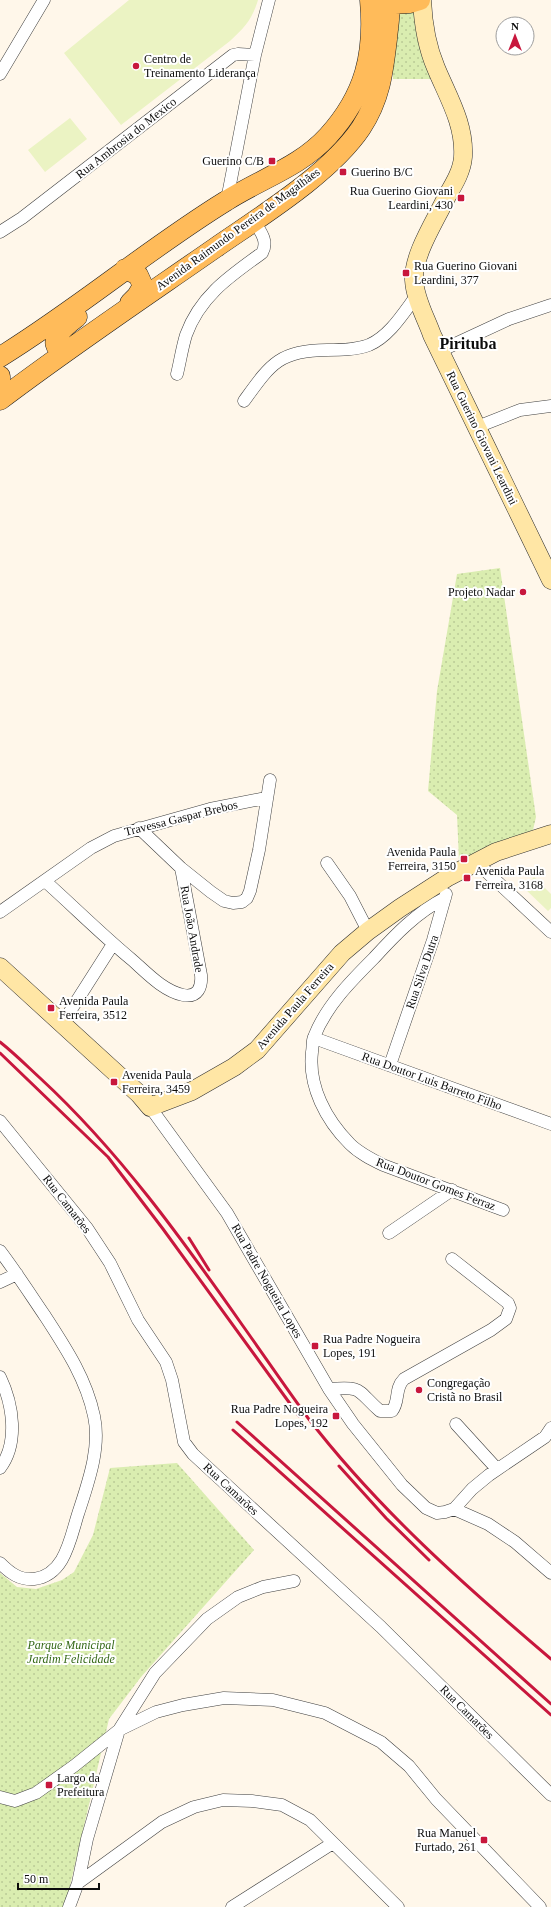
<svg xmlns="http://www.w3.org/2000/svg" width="551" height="1907" font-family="'Times New Roman',serif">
<defs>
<pattern id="grass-dots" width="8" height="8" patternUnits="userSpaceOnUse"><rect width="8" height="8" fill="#daedb0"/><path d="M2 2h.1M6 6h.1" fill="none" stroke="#baca96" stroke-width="1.8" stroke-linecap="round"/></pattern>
</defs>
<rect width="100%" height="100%" fill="#fff7ea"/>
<!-- grass -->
<path fill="url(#grass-dots)" d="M412,7L435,79H393L392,15Z
M500,568L536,817L533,830L459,860L457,815L428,791L437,691L457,574Z
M177,1463L254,1550L141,1677L109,1719L65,1907H0V1573L17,1587L36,1589L62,1580L74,1572L93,1535L110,1468Z"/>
<!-- pitch -->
<path fill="#ebf3c3" d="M129,0H258C252,20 244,28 230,41L121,125L64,53Z
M70,118L87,139L45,172L28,150Z
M534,877L551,894V908L548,911L524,888Z"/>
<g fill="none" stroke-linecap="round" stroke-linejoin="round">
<defs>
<path id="minor" d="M0,74L44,0
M227,200L255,55L269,0
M0,232L22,218L233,55L238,54L255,55
M440,351L509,319L551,305
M177,374C180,362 182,348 186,335C200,296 230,276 262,253C269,241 260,231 254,221
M244,401C270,365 279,350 327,350C340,350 355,350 369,345C390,336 404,312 417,295
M477,427L520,410L551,406
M139,828L181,868L211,892L224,901L233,903L242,902L247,898L250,891L259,850L270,780
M476,862L551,932
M327,863L350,896L368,931
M45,881C74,907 101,934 131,959C146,972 163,991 183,995C198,998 202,987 201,975L181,868
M445,898C417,912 395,935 374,958C351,981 326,1006 314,1037C312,1041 313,1047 312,1052C308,1086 326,1120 350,1144C359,1153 371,1159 383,1165L503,1210
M0,912L91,848L114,836L210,809L266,798
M62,1024L113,944
M314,1038L551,1124
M390,1065L433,940L446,894
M150,1107L227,1213L329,1389L353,1424L402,1485L426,1508L437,1513L445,1512L454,1509L488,1524L515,1542L551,1573
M0,1121L87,1228L110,1263L138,1320L166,1362L172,1380L184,1442L193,1454L381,1627L551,1795
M389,1233L452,1190
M0,1251C16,1272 30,1294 45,1316C65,1347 86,1378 94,1416C101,1448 88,1483 78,1514C70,1539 65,1575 34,1579C19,1580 10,1573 0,1563
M0,1282L17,1274
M0,1377C13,1404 19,1443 0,1468
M329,1389C364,1386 356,1390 380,1411H392C400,1401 394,1389 404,1379L491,1330L506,1319L510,1308L508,1303L452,1259
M456,1424L497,1469
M454,1509L472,1489L489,1475L545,1437L551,1428
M0,1797L15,1801L36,1793L74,1766L119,1730L156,1712L183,1705L224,1698L273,1700L325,1713L381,1742L409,1766L436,1799L540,1907
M78,1883L162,1822L194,1807L223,1800L252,1801L282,1805L310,1820L398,1907
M69,1907L78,1883L87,1839L119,1730L155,1673L207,1619L238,1597L263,1587L294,1581
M232,1907L333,1843"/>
<path id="secondary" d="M422,0C423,23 427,47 436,68C448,97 465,124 463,157C462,171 454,184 447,196C436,220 413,254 414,280C415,299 426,318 432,335L551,580
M0,967L139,1094L150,1107L192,1091L234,1067L257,1050L342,953L368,931L400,908L448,877L496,852L551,834"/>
<path id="primary" d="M390,4L410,3L420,0
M125,269L138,275L143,286L137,296L130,303
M64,352C42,343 68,324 77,317
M0,357C78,309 148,249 226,201C260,179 300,167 328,136C365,95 375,54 370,0
M0,376V389
M0,400C70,347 143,298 215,248C261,216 330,174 361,128C380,99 383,73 387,39C388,26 391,13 389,0"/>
</defs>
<!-- minor casing -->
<use href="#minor" stroke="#3f3f3f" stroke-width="13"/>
<!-- secondary casing -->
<use href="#secondary" stroke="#2e2e2e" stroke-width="19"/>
<!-- primary casing -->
<use href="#primary" stroke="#1d1d1d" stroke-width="21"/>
<!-- minor -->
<use href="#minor" stroke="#fff" stroke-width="12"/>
<!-- secondary -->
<use href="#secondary" stroke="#ffe6a5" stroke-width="18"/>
<!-- primary -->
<use href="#primary" stroke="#ffbb5a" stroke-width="20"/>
<!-- rail -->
<path stroke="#c8173d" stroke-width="3" d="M0,1042C14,1053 27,1066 40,1078C119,1151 182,1239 243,1326C265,1357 286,1388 308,1418C378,1509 464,1585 551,1659
M0,1053L108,1157L163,1229L299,1416
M189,1238L209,1270
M237,1422L551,1704
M233,1430L551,1715
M339,1466L386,1518L429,1560"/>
</g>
<!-- markers -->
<g fill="#c8173d" stroke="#fff" stroke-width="1.5">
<circle cx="136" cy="66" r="4"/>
<rect x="268" y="157" width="8" height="8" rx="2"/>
<rect x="339" y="168" width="8" height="8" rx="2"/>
<rect x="457" y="194" width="8" height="8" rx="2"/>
<rect x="402" y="269" width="8" height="8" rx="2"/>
<circle cx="523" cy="592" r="4"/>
<rect x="460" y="855" width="8" height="8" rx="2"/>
<rect x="463" y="874" width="8" height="8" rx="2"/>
<rect x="47" y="1004" width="8" height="8" rx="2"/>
<rect x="110" y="1078" width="8" height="8" rx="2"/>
<rect x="311" y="1342" width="8" height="8" rx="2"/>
<circle cx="419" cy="1390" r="4"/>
<rect x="332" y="1412" width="8" height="8" rx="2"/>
<rect x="45" y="1781" width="8" height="8" rx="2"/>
<rect x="480" y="1836" width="8" height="8" rx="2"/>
</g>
<g text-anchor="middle" stroke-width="4" stroke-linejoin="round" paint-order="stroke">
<!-- poi labels -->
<g font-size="12" fill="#0c0c0c" stroke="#fff" text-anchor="start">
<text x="144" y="63">Centro de<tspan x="144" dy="14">Treinamento Liderança</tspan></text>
<text x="264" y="165" text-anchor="end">Guerino C/B</text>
<text x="351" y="176">Guerino B/C</text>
<text x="453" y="195" text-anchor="end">Rua Guerino Giovani<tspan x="453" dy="14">Leardini, 430</tspan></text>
<text x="414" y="270">Rua Guerino Giovani<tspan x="414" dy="14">Leardini, 377</tspan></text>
<text x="515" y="596" text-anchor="end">Projeto Nadar</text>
<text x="456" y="856" text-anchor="end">Avenida Paula<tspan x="456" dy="14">Ferreira, 3150</tspan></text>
<text x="475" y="875">Avenida Paula<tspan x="475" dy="14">Ferreira, 3168</tspan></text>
<text x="59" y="1005">Avenida Paula<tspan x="59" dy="14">Ferreira, 3512</tspan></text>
<text x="122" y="1079">Avenida Paula<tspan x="122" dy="14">Ferreira, 3459</tspan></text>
<text x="323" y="1343">Rua Padre Nogueira<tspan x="323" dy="14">Lopes, 191</tspan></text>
<text x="427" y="1387">Congregação<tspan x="427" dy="14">Cristã no Brasil</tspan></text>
<text x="328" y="1413" text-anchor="end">Rua Padre Nogueira<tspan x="328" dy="14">Lopes, 192</tspan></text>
<text x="57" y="1782">Largo da<tspan x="57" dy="14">Prefeitura</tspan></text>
<text x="476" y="1837" text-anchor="end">Rua Manuel<tspan x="476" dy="14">Furtado, 261</tspan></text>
</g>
<!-- street labels -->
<g font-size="12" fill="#0c0c0c" stroke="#fff">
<text transform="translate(126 138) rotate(-38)" y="4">Rua Ambrosia do Mexico</text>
<text transform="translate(238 229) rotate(-36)" y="4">Avenida Raimundo Pereira de Magalhães</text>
<text transform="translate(482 438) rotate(64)" y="4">Rua Guerino Giovani Leardini</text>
<text transform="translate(181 818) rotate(-14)" y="4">Travessa Gaspar Brebos</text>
<text transform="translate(192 929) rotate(80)" y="4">Rua João Andrade</text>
<text transform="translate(422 972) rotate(-71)" y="4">Rua Silva Dutra</text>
<text transform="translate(295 1006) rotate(-49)" y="4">Avenida Paula Ferreira</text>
<text transform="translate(432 1081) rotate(20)" y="4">Rua Doutor Luis Barreto Filho</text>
<text transform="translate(436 1184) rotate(21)" y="4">Rua Doutor Gomes Ferraz</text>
<text transform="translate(67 1204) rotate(52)" y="4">Rua Camarões</text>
<text transform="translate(267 1281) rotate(60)" y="4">Rua Padre Nogueira Lopes</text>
<text transform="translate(231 1489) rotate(43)" y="4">Rua Camarões</text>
<text transform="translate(467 1712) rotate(45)" y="4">Rua Camarões</text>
</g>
<!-- park labels -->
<g font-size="12" font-style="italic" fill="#356917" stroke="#fff">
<text x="71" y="1649">Parque Municipal<tspan x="71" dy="14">Jardim Felicidade</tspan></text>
</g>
<!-- district labels -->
<g font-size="16" font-weight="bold" fill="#0c0c0c" stroke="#fff">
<text x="468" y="349">Pirituba</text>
</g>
</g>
<!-- north arrow -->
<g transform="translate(515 36)"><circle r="19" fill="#ffffff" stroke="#9e9e9e"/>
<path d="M0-3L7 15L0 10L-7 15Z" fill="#c8173d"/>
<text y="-6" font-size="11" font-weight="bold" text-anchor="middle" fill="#0c0c0c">N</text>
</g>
<!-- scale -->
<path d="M18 1883v6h81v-6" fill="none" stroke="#0c0c0c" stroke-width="2"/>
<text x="24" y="1883" font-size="12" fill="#0c0c0c" stroke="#ffffff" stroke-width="3" paint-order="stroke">50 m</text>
</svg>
